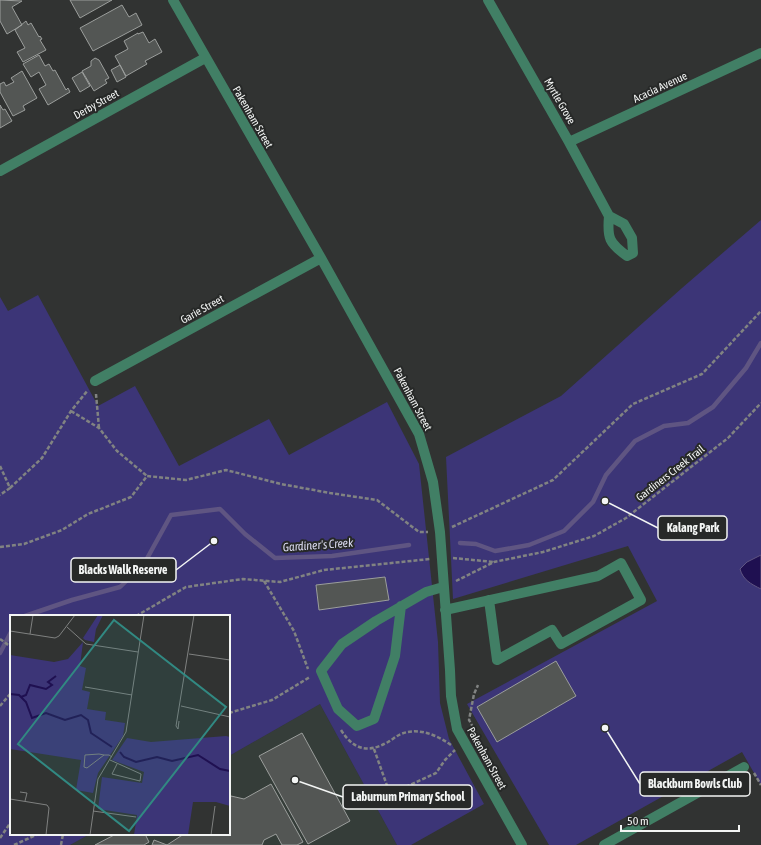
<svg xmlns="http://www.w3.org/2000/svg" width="761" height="845" font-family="'Asap Condensed',sans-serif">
<rect width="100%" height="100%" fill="#313332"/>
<!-- built -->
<path fill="#353d39" d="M320,704L397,845H70L90,834H229V756Z"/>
<!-- green -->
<path fill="#3c3577" d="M761,220V785L742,752L576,845H549L467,704L657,601L628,546L453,599L446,457L561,396L682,288Z
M38,295L98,406L135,386L179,466L269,419L289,455L387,402L419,464L438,642L440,703L449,739L484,804L411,845H397L320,704L229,756V616H11V834H90L70,845H0V297L8,311Z"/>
<!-- water -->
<path fill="#1f1051" stroke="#5f5582" d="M761,555V589C751,584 743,580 740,569L747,562Z"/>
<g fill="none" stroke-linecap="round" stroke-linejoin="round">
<!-- stream -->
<path stroke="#5f5582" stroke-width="4.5" d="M460,543L476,544L495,551L529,545L564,531L593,502L606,475L635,441L664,426L688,423L713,407L746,368L761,343
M25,616L72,600L120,587L144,564L171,515L220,509L245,534L275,558L332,556L409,545
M0,653L11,632"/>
</g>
<!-- building -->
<path fill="#535654" stroke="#9b9e9c" d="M0,0L22,1L12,7L22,25L7,34L0,21Z
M70,0H112L80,18Z
M122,5L129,17L136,13L142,25L93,51L80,28Z
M26,21L28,25L31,23L39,37L40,36L42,39L40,40L46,50L23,62L17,52L25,48L15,30Z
M143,32L149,43L155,39L162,52L145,61L147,64L126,76L115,56L128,49L124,41L138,33V34Z
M39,55L45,66L49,64L53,71L55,70L66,90L68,88L70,92L48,105L39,89L46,85L39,72L31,77L23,64Z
M95,58L99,60L109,78L105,80L107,83L94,91L82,71L91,66V61Z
M120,65L126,77L117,82L111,70Z
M22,71L37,98L23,106L25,110L13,116L0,92V84L4,82L6,86L14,82L11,78Z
M82,72L90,86L80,92L72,78Z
M0,105L3,110L5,109L12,121L0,128Z
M385,577L389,600L319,610L316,585Z
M556,661L576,696L497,742L477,707Z
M302,733L350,821L308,844L259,756Z
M271,784L303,842L297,845H282L276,834L264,840L262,845H152L154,840L167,845L184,834H229V801L231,796L244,799Z
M116,834H145L149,842L144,845H95Z"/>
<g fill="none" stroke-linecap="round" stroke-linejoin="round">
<!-- path -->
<path stroke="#818382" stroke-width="2.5" stroke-dasharray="4 2" stroke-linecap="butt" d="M96,394L99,428
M71,411L99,428L117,451L147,476
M0,466L10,488L0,495
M10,488L42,458L71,411L88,390
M452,527L553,480L633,404L702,374L761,311
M0,547L24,544L62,530L88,514L131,497L147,476L186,480L226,470L281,484L330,493L377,500L419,532H428
M453,558L494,562
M264,581L294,631L308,669
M456,581L494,562L543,552L594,536L626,518L728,438L761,403
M136,616L186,587L243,579L280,582L324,570L430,559
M0,639L11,647
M0,706L11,693
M229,713L272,700L310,677
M341,730C353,749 367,754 388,742C392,740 396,736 401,734C418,727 437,735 451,745
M476,737L478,736L469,720L474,694L478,685
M374,749L390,794
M754,773L761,785
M375,805L390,794L436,773L445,760L455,750
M0,838L11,822
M14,845L38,834
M61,845L63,834"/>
<!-- minor -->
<path stroke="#417f65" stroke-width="10" d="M173,0L321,258L419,434L433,482L440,532L450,670L451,696L457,729L522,845
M488,0L569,142L609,216
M569,142L761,53
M0,171L205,58
M609,216L624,224L632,238L633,253L627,256C609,243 607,238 609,216Z
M95,381L321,258
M401,606L395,656L374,719L357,726L338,709L321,671L342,644L376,621L426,592L443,587
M445,610L598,576L621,563L641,600L561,644L552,630L497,660L489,600
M604,845L744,767"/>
</g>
<g text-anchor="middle" stroke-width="4" stroke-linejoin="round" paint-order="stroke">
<!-- street labels -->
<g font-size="11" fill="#f3f5f4" stroke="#272928">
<text transform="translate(660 87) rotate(-25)" y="4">Acacia Avenue</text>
<text transform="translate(560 101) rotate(60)" y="4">Myrtle Grove</text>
<text transform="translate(96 104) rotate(-29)" y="4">Derby Street</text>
<text transform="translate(253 117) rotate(60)" y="4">Pakenham Street</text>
<text transform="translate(202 309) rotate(-29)" y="4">Garie Street</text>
<text transform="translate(413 399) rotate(62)" y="4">Pakenham Street</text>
<text transform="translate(670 473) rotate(-38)" y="4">Gardiners Creek Trail</text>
<text transform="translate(487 758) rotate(61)" y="4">Pakenham Street</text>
</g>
<!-- water labels -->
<g font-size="12" font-style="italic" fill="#dcdcf1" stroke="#272928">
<text transform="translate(318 545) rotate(-4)" y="4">Gardiner's Creek</text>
</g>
</g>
<!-- overview -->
<g transform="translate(10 615)">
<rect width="220" height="220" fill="#313332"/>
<path d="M88,0H93L86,14L84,27L75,25L73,23ZM73,27L70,51L76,53L72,75L80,77L77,94L96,97L95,105L115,108L113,121L88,158L83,178L66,175L71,145L0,134V40L44,47L58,44ZM216,121L220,122V191L206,187H183L178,220H124L127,200L88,194L92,162L132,168L134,157L102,145L117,123L141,127Z" fill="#3c3577"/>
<path fill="none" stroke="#1f1051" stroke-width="2" d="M0,79L9,80L16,87L22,103L36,98L55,105L71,100L78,105L81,118L102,132M11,82L16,80L20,70L36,74L42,70L38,67L46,61M110,137L114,142L126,147L147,142L162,146L188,140L210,154L220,156"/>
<path fill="none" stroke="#7f8180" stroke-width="1" d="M57,12L76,29L128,37M0,16L45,23L49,21L65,0M20,19L23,0M179,39L220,45M75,72L122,80M171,91L220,102M169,106L168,114L166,111L184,0M94,140L77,153L74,152L75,140L89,139L94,140H99L102,142M100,145L131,159L130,166L102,159L107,149M10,177L17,178L15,186M0,184L37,190L39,193L36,220M83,196L126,202M80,220L88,164L116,117L134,0M201,220L205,191"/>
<path fill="#318982" fill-opacity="0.15" stroke="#318982" stroke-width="2" d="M104,5L216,92L119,216L8,129Z"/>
<rect width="220" height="220" fill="none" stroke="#f3f5f4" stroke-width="2"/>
</g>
<!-- callouts -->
<path fill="none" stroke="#f3f5f4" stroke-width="1.5" d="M605 501L658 528M214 541L176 570M605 728L640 784M295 780L343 797"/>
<g fill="#f3f5f4" stroke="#272928" stroke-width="1.5">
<circle cx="605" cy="501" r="4"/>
<circle cx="214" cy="541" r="4"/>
<circle cx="605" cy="728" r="4"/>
<circle cx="295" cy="780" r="4"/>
</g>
<g fill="#272928" stroke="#f3f5f4" stroke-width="1.5">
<rect x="658" y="516" width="69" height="24" rx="4"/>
<rect x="71" y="558" width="105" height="24" rx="4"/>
<rect x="640" y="772" width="110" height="24" rx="4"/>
<rect x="343" y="785" width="129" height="24" rx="4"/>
</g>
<g font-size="12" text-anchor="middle" font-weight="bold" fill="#f3f5f4">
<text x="693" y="532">Kalang Park</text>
<text x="123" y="574">Blacks Walk Reserve</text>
<text x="695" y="788">Blackburn Bowls Club</text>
<text x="408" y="801">Laburnum Primary School</text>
</g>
<!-- scale -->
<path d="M621 825v6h118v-6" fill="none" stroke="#f3f5f4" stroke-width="2"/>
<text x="627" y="825" font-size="12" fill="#f3f5f4" stroke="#272928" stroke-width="3" paint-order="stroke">50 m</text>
</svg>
